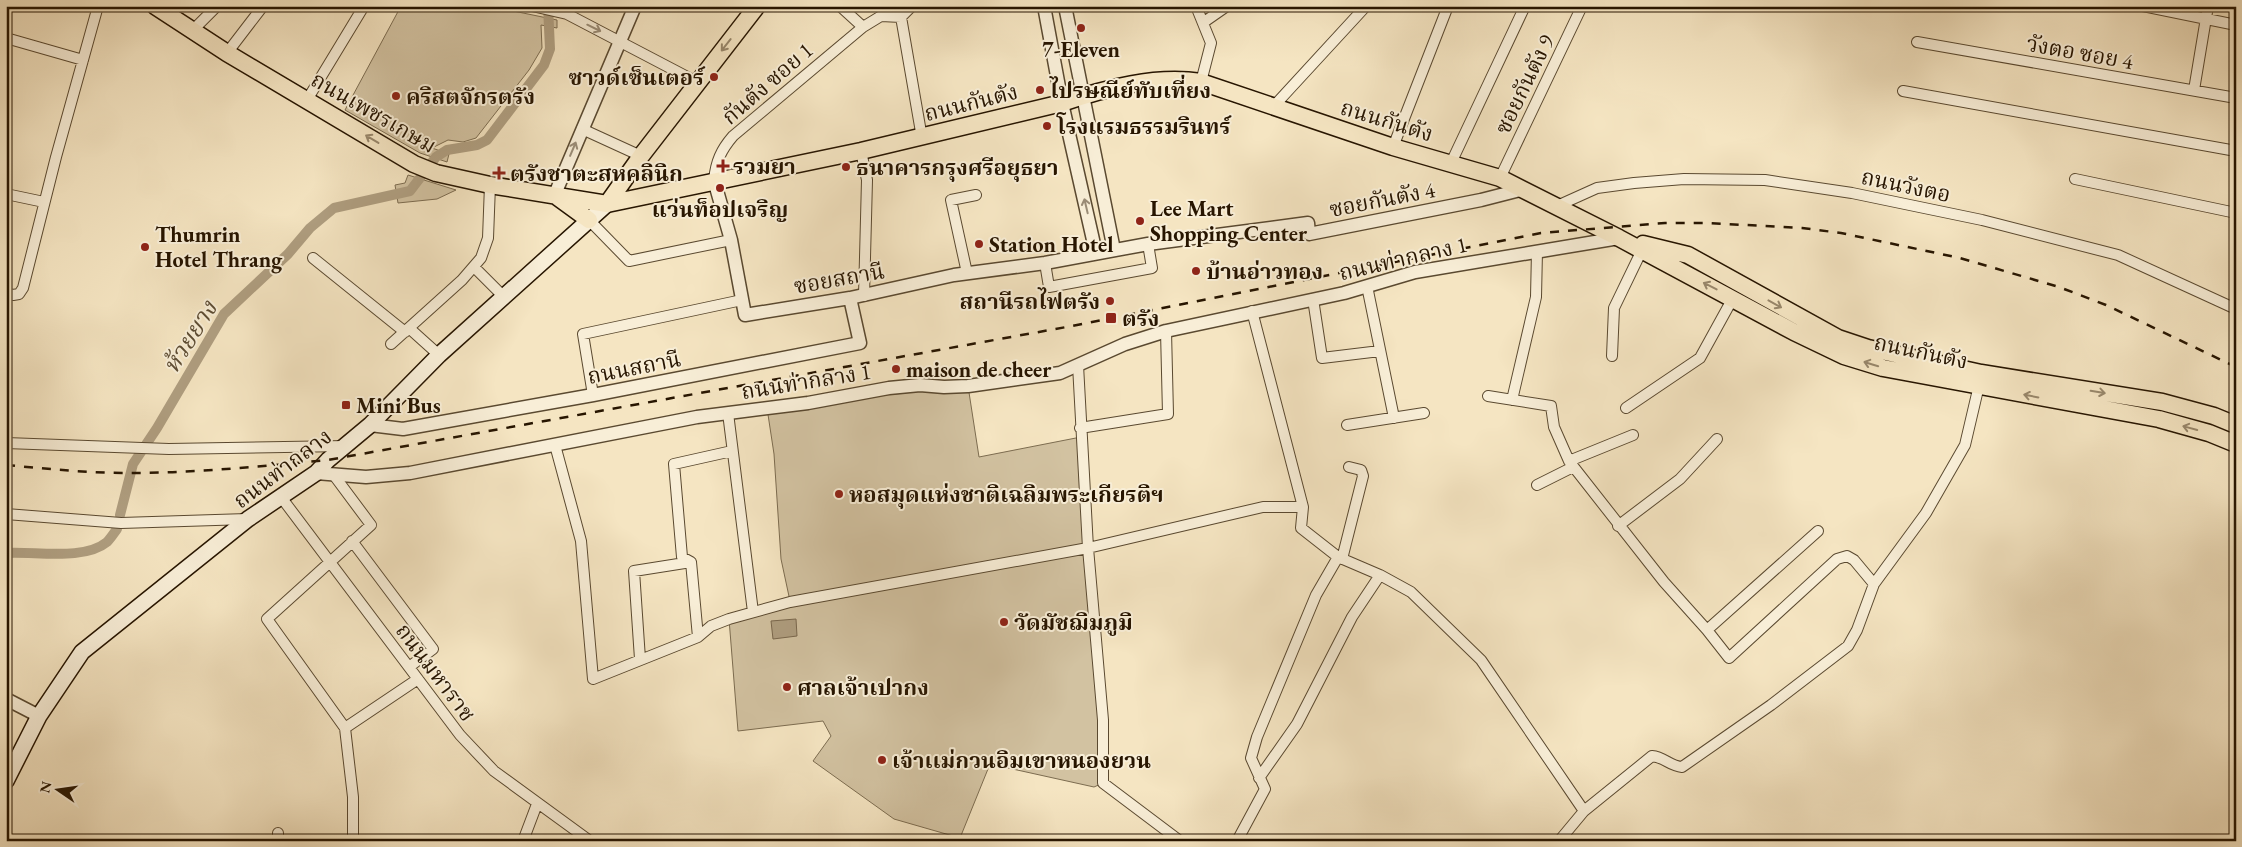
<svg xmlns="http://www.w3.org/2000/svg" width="2242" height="847" font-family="'EB Garamond','Noto Serif Thai',serif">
<rect width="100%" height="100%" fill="#f5e5c2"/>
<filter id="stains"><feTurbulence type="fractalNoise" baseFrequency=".004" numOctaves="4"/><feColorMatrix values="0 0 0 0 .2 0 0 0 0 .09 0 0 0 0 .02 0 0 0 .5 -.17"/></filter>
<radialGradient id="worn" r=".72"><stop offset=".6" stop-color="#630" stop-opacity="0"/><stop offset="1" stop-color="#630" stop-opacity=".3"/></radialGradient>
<!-- green -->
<path fill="#d2c2a1" stroke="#7c6c50" d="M401,6H489L557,20V28L541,25L542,48L529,70L476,138L463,142L448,140L432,148L449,154L447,162L420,153L345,110Z
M408,175L456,190L437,199L398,203L395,185L405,183Z
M968,386L979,457L1081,437L1103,783L1094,787L990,764L960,838L894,819L813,761L831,736L823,721L738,731L729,619L790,601L781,559L774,454L767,408Z"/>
<!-- water -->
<path fill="#af9e80" stroke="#79674d" d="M796,619L797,636L773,639L771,621Z"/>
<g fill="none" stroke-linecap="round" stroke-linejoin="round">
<!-- canal -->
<path stroke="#af9e80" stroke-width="10" d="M120,515L133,464L157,428L224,314L288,254L310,228L334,208L410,191L436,157L447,150L477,145L487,140L544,65L550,49L548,6
M6,553C35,551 84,561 107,542C111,538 114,533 117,529"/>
<defs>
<path id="minor" d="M532,6L567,14L697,82
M840,6L863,27
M1196,6L1211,43L1201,82
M2143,6L2236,25
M901,17L922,138
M1204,22L1227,6
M192,31L217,6
M6,38L83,60
M1917,42L2236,98
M227,53L263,6
M2194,90L2208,6
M1903,91L2236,151
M307,100L364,6
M1273,107L1366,6
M582,129L641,156
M1393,147L1448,6
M861,151L867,180L864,296
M1451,163L1525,6
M1500,178L1582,6
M2075,179L2236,213
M714,180C716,161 721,150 733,136L863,27L881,16L901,17L912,6
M6,194L44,202
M1557,206L1597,188L1634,183L1684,179L1765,180L1852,193L1982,220L2118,255L2236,309
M589,220L629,261L731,240
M313,258L405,332
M1045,263L1049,287L1152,268L1148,244
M474,267L504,297
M967,273L951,200L976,195
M1367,286L1394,418
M6,293L13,295L19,294L23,288L56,157L98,6
M1313,299L1322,358L1380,351
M1252,311L1303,507L1301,528L1338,557L1380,575L1411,592L1481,660L1584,811
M409,328L439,355
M391,344L462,280L481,258L488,238L490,185
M1612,356L1614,308L1642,250
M1078,365L1088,548L1103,720V783L1180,841
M593,395L583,334L742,300
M1488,396L1551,406L1554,427L1569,461L1664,582L1707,630L1818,531
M1512,400L1536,297L1537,251
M1626,408L1700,358L1733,298
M728,413L753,612
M1347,425L1424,413
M1080,428L1168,414L1166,331
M6,443L169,449L346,446
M555,445L581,541L593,679L698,637L711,626L729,619L790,602L1088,548L1263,507H1303
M1569,461L1633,435
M333,474L371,525L267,619L345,728L353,797V841
M1537,485L1573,467
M281,497L460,735L494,771L590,841
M6,514L121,523L247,519
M1618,526L1680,479L1717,439
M352,541L433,649L409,667
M1342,559L1363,476L1361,470L1349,467
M1707,630L1729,658L1837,559L1847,556L1854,560L1874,584
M698,637L691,562L682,557L674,464L732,451
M640,659L634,571L691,562
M345,728L418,679
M1259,778L1297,724L1352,617L1380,575
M278,841V833
M523,841L537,804
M1237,841L1265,789L1251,758L1257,737L1316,595L1338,557
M1559,841L1584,811L1652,756C1664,757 1670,766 1682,767L1771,705L1848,646L1857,630L1874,584L1926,513L1965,445L1980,381"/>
<path id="tertiary" d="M1044,6L1062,103L1096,253
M1065,6L1114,250
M714,180L731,240L745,315L850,298L954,275L1045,263L1148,244L1308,223L1309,234L1481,200L1524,189
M555,194L635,6
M370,425L403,429L593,395L860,343L850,298
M316,473L366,477L410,473L697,417L808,403L889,388L920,385L944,387L968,386L1060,373L1125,344L1166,331L1344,293L1415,272L1619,238
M6,699L39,716"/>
<path id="secondary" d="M6,781L39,716L82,652L248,519L316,473L328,460L370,425L439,355L607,204"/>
<path id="primary" d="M155,6L227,53L414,164L436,173L490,185L607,204L861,151L1062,103C1106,88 1156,75 1201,82L1393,147L1500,178L1619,238L1794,332L1844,356L1883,368L2159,419L2209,433L2236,444
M556,196L589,220
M607,204L641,156L757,6
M1643,244L1688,255L1838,338L1868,348L1981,373L2162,402L2214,416L2236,425"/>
</defs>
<!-- minor casing -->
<use href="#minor" stroke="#5a4930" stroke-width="12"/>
<!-- tertiary casing -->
<use href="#tertiary" stroke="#5a4930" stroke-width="15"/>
<!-- secondary casing -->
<use href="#secondary" stroke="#271500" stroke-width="18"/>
<!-- primary casing -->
<use href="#primary" stroke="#271500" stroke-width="19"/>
<!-- minor -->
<use href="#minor" stroke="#f8eed7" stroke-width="10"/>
<!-- tertiary -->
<use href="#tertiary" stroke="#f8eed7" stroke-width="12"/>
<!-- secondary -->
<use href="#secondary" stroke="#f8eed7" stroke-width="15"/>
<!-- primary -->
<use href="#primary" stroke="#f5e5c2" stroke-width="16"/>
<!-- rail -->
<path stroke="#271500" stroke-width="2.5" stroke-dasharray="9 9" stroke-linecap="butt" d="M6,465C48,469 89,473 131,473C197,473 263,466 328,460L1072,326L1541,233L1665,223H1708L1802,228L1841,233L1960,258L2059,287L2106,305L2236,367"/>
</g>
<!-- one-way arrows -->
<defs><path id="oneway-shaft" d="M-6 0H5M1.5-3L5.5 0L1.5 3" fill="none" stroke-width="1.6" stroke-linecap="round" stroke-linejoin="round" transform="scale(1.25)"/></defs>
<g stroke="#9a8c76">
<use href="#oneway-shaft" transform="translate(594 28) rotate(26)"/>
<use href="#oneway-shaft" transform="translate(573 149) rotate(-67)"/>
<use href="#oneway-shaft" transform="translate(1086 206) rotate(-103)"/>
</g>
<g stroke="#98876b">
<use href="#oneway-shaft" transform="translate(726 45) rotate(128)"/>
<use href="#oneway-shaft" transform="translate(372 139) rotate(-149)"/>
<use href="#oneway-shaft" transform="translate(1710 286) rotate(-153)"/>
<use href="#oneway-shaft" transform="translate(1775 304) rotate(29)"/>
<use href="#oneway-shaft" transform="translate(1871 364) rotate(-163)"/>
<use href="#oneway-shaft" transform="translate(2098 392) rotate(9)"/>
<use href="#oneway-shaft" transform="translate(2031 396) rotate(-169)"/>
<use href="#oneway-shaft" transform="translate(2190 428) rotate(-165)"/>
</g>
<!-- markers -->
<g fill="#8f2418" stroke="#f8eed7" stroke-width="2">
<circle cx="1081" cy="28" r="5"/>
<circle cx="714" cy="77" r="5"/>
<circle cx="1040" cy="90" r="5"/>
<circle cx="396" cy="96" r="5"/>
<circle cx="1047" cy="126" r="5"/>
<path d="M720.5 158.5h5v5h5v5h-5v5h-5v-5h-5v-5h5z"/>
<circle cx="846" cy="167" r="5"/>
<path d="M496.5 165.5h5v5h5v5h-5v5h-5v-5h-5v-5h5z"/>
<circle cx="720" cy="188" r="5"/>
<circle cx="1140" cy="221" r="5"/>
<circle cx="979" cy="244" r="5"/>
<circle cx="145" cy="247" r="5"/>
<circle cx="1196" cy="271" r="5"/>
<circle cx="1110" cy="301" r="5"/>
<rect x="1105" y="312" width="12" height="12" rx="2.5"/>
<circle cx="896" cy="369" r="5"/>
<rect x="341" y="400" width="10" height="10" rx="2.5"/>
<circle cx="839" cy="494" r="5"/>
<circle cx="1004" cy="622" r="5"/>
<circle cx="787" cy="687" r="5"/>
<circle cx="882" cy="760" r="5"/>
</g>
<g text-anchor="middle" stroke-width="4" stroke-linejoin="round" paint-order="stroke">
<!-- poi labels -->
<g font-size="22" font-weight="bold" fill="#271500" stroke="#f8eed7" text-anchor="start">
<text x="1081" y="57" text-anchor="middle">7-Eleven</text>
<text x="704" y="85" text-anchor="end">ซาวด์เซ็นเตอร์</text>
<text x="1050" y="98">ไปรษณีย์ทับเที่ยง</text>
<text x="406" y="104">คริสตจักรตรัง</text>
<text x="1057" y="134">โรงแรมธรรมรินทร์</text>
<text x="733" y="174">รวมยา</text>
<text x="856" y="175">ธนาคารกรุงศรีอยุธยา</text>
<text x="510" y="181">ตรังชาตะสหคลินิก</text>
<text x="1150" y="216">Lee Mart<tspan x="1150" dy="25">Shopping Center</tspan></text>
<text x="720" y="217" text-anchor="middle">แว่นท็อปเจริญ</text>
<text x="155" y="242">Thumrin<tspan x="155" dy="25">Hotel Thrang</tspan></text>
<text x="989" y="252">Station Hotel</text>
<text x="1206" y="279">บ้านอ่าวทอง</text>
<text x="1100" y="309" text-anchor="end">สถานีรถไฟตรัง</text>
<text x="1122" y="326">ตรัง</text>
<text x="906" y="377">maison de cheer</text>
<text x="356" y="413">Mini Bus</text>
<text x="849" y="502">หอสมุดแห่งชาติเฉลิมพระเกียรติฯ</text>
<text x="1014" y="630">วัดมัชฌิมภูมิ</text>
<text x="797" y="695">ศาลเจ้าเปากง</text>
<text x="892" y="768">เจ้าเเม่กวนอิมเขาหนองยวน</text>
</g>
<!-- street labels -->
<g font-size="22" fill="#271500" stroke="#f8eed7">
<text transform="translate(2080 52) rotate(10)" y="8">วังตอ ซอย 4</text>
<text transform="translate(767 83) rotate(-41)" y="8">กันตัง ซอย 1</text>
<text transform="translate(1524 84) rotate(-64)" y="8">ซอยกันตัง 9</text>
<text transform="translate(971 102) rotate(-14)" y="8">ถนนกันตัง</text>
<text transform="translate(374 112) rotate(30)" y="8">ถนนเพชรเกษม</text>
<text transform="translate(1387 120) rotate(17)" y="8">ถนนกันตัง</text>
<text transform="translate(1906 185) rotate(12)" y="8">ถนนวังตอ</text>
<text transform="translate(1382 199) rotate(-11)" y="8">ซอยกันตัง 4</text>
<text transform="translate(1403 258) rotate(-13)" y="8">ถนนท่ากลาง 1</text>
<text transform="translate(839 278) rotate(-10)" y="8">ซอยสถานี</text>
<text transform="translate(1921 351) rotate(12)" y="8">ถนนกันตัง</text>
<text transform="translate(634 367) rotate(-11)" y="8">ถนนสถานี</text>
<text transform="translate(806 381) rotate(-9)" y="8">ถนนท่ากลาง 1</text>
<text transform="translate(282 468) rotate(-37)" y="8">ถนนท่ากลาง</text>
<text transform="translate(436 672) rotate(53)" y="8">ถนนมหาราช</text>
</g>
<!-- water labels -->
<g font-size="24" font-style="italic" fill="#5d4c33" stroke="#f8eed7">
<text transform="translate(190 337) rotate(-58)" y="8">ห้วยยาง</text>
</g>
</g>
<!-- margin -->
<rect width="2242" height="847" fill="none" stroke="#f5e5c2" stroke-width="25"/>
<rect x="8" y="8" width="2227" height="832" fill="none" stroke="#271500" stroke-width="2.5"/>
<rect x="12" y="12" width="2217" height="822" fill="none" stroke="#271500"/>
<!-- north arrow -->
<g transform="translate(58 790) rotate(283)" stroke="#f8eed7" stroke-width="4" paint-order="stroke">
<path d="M0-4L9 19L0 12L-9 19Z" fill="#271500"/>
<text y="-8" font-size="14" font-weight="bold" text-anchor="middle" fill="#271500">N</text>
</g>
<rect width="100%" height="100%" filter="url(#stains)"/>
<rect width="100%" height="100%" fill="url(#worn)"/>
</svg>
